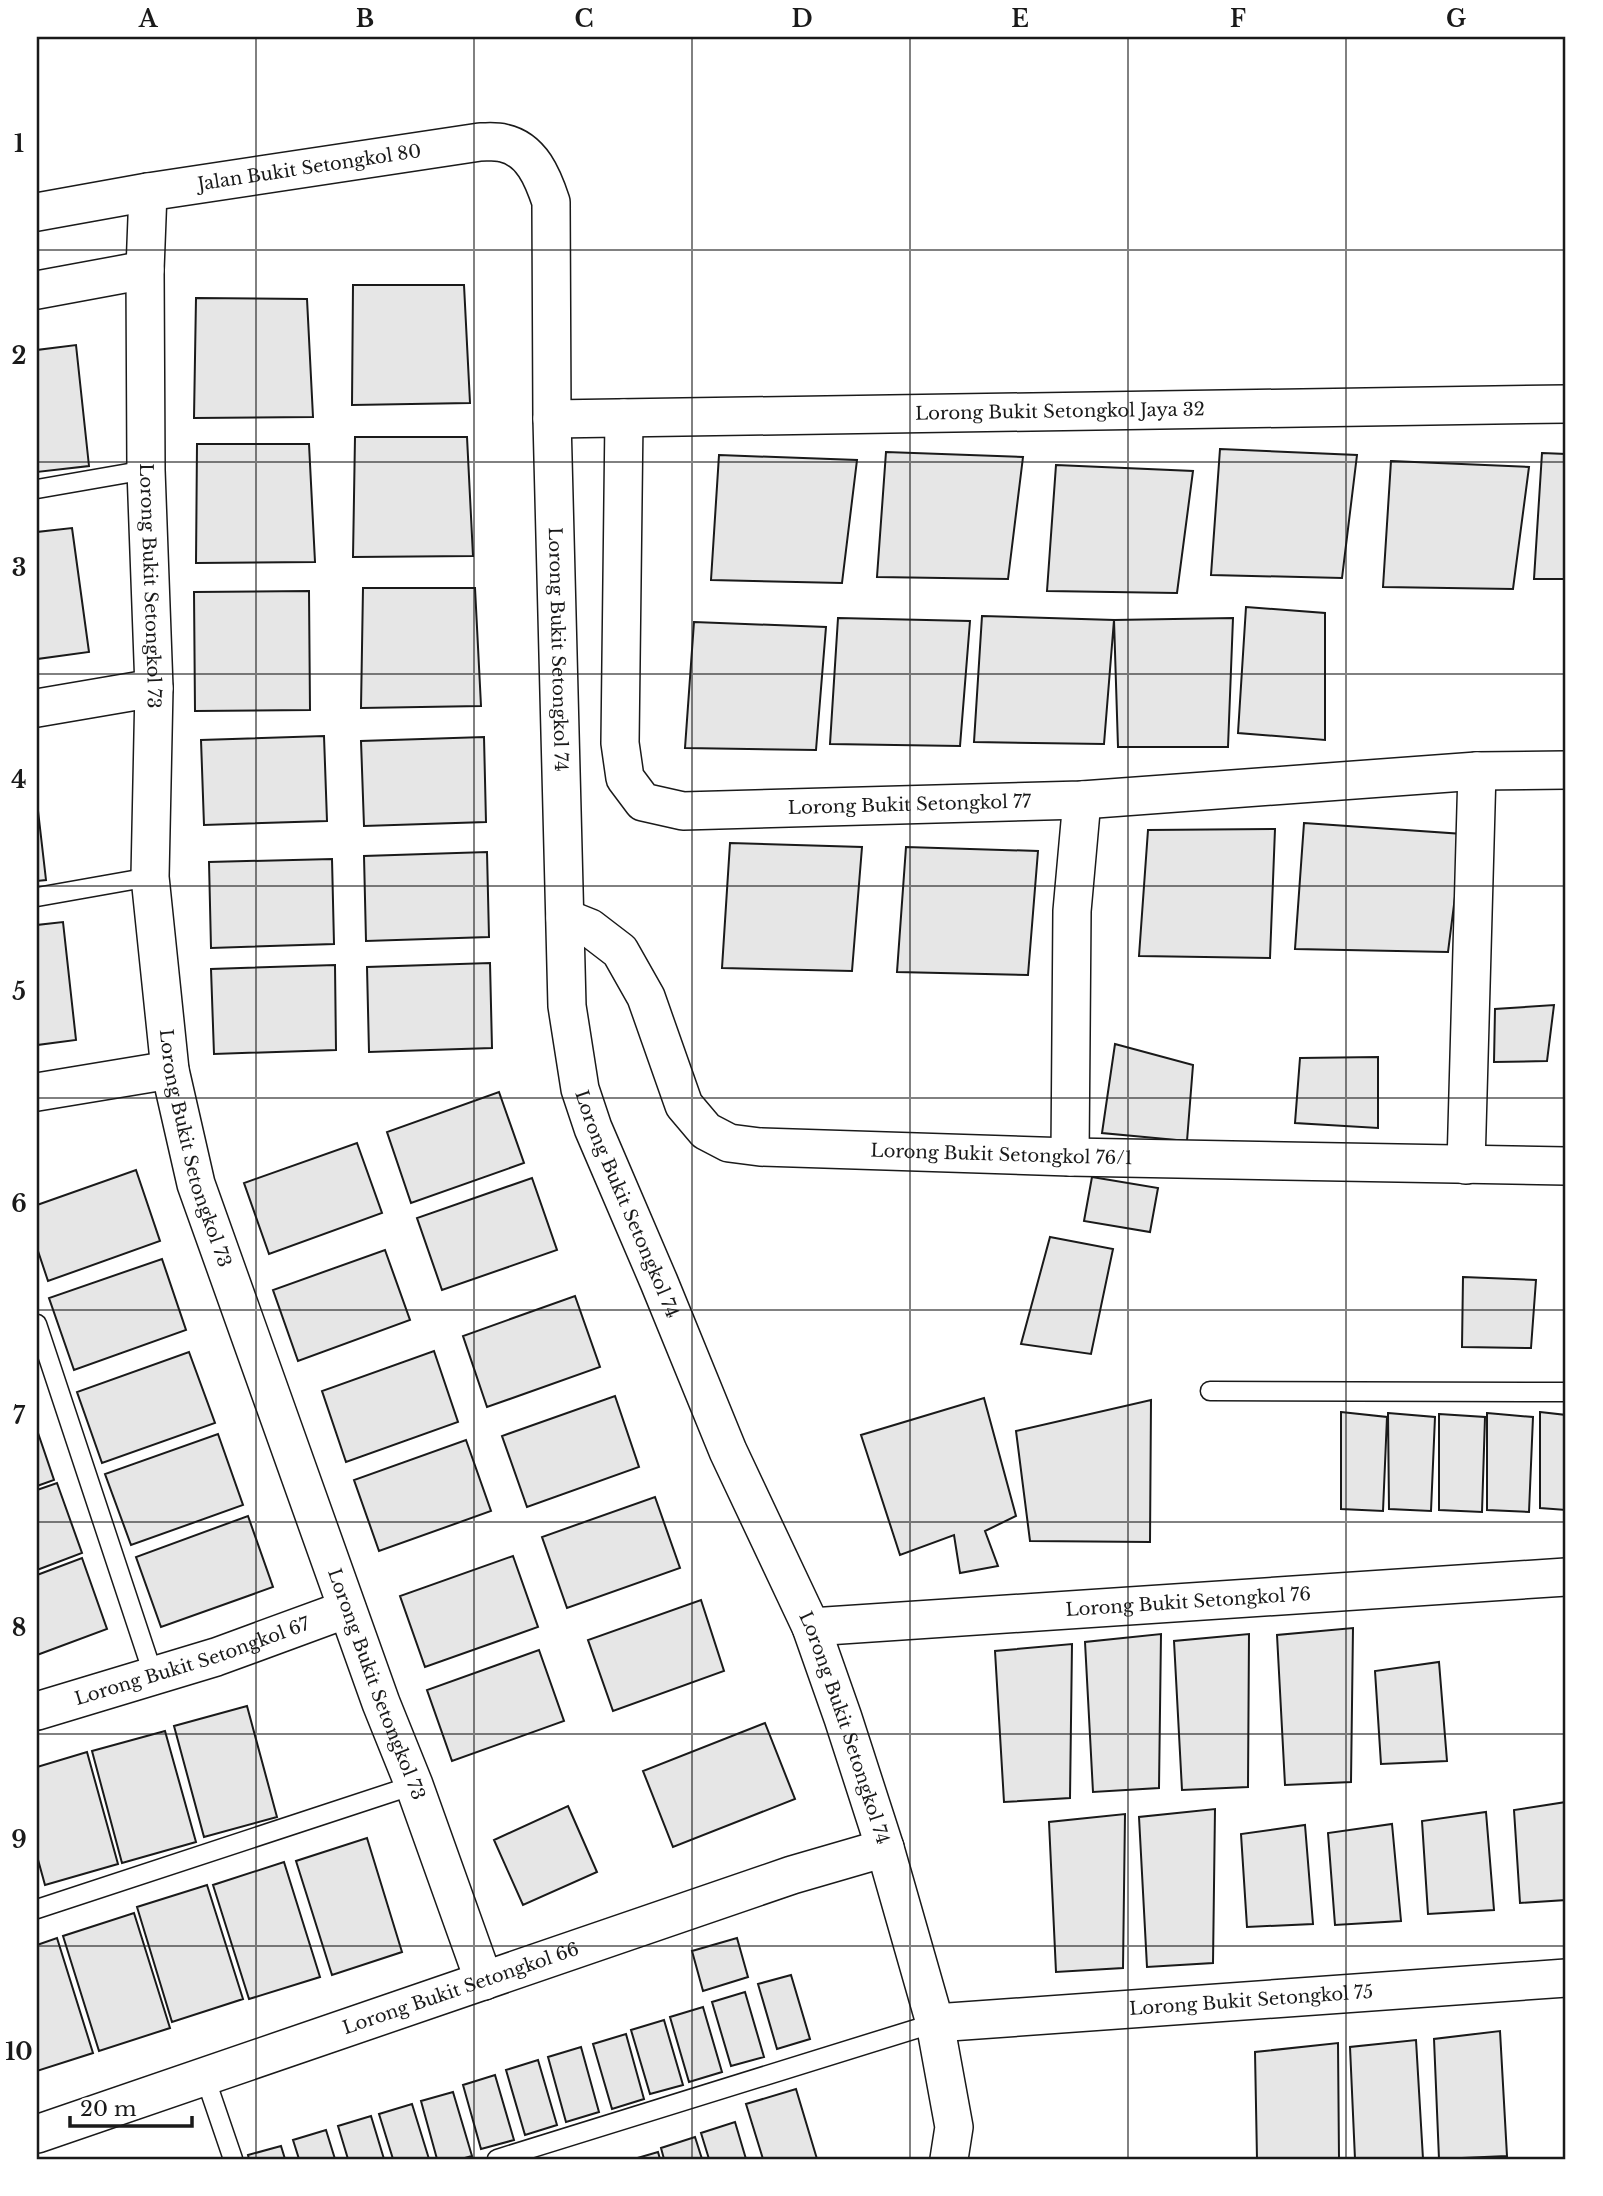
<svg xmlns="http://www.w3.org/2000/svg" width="1603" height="2196" font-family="'Libre Baskerville',serif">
<rect width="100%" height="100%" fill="#fff"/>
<!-- building -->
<path fill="#e6e6e6" stroke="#1a1a1a" stroke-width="2" d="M353,285H464L470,403L352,405Z
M196,298L307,299L313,417L194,418Z
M76,345L89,466L37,472V350Z
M355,437H467L473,556L353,557Z
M197,444H309L315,562L196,563Z
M1220,449L1357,455L1342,578L1211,575Z
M886,452L1023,457L1008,579L877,577Z
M1542,453L1566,454V579H1534Z
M719,455L857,460L842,583L711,580Z
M1391,461L1529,467L1513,589L1383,587Z
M1056,465L1193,471L1177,593L1047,591Z
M72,528L89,652L37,659V532Z
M363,588H475L481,706L361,708Z
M309,591L310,710L195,711L194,592Z
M1246,607L1325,613V740L1238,733Z
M982,616L1114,620L1104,744L974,742Z
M838,618L970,621L960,746L830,744Z
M1233,618L1228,747H1118L1114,620Z
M694,622L826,627L816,750L685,748Z
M324,736L327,821L204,825L201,740Z
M484,737L486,822L364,826L361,741Z
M37,802L46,880L37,881Z
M1304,823L1463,834L1448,952L1295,949Z
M1275,829L1270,958L1139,956L1148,830Z
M730,843L862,847L852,971L722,968Z
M906,847L1038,851L1028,975L897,972Z
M487,852L489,937L366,941L364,856Z
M332,859L334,944L211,948L209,862Z
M63,922L76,1040L37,1045V925Z
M490,963L492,1048L369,1052L367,967Z
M335,965L336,1050L214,1054L211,969Z
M1554,1005L1547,1061L1494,1062L1495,1009Z
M1115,1044L1193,1065L1187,1141L1102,1133Z
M1378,1057V1128L1295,1123L1300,1058Z
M1564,1066H1566V1128H1564Z
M499,1092L524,1163L411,1203L387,1132Z
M357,1143L382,1213L269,1254L244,1183Z
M136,1170L160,1241L48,1281L37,1248V1205Z
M1092,1177L1158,1188L1150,1232L1084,1221Z
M532,1178L557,1250L442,1290L417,1218Z
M1050,1237L1113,1249L1091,1354L1021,1344Z
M385,1250L410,1320L298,1361L273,1290Z
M162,1259L186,1330L74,1370L49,1298Z
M1463,1277L1536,1280L1531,1348L1462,1347Z
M575,1296L600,1367L487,1407L463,1336Z
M434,1351L458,1422L346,1462L322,1391Z
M189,1352L215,1423L102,1463L77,1392Z
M615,1396L639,1467L527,1507L502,1436Z
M984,1398L1016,1516L985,1531L998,1566L960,1573L954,1535L900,1555L861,1435Z
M1151,1400L1150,1542L1030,1541L1016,1431Z
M1341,1412L1387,1417L1383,1511L1341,1509Z
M1540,1412L1566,1415V1510L1540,1508Z
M1388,1413L1435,1417L1431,1511L1389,1509Z
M1487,1413L1533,1417L1529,1512L1487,1510Z
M1439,1414L1485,1417L1482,1512L1439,1510Z
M37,1430L54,1480L37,1486Z
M218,1434L243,1505L131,1545L105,1474Z
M466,1440L491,1511L379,1551L354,1480Z
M57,1483L82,1553L37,1570V1490Z
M655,1497L680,1568L567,1608L542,1537Z
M248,1516L273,1587L161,1627L136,1557Z
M513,1556L538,1627L425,1667L400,1596Z
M82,1558L107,1629L37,1655V1575Z
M701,1600L724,1671L613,1711L588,1640Z
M1353,1628L1351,1782L1285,1785L1277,1635Z
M1161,1634L1159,1788L1093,1792L1085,1642Z
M1249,1634L1248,1787L1182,1790L1174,1641Z
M1072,1644L1070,1798L1004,1802L995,1651Z
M539,1650L564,1721L452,1761L427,1690Z
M1439,1662L1447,1761L1381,1764L1375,1671Z
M247,1706L277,1817L204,1837L174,1726Z
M765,1723L795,1799L673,1847L643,1771Z
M165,1731L196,1842L122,1863L92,1751Z
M87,1752L118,1864L45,1885L37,1856V1767Z
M1566,1802V1900L1520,1903L1514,1810Z
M568,1806L597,1872L523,1905L494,1840Z
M1215,1809L1213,1963L1147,1967L1139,1817Z
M1486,1812L1494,1910L1428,1914L1422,1821Z
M1125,1814L1123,1968L1056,1972L1049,1822Z
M1392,1824L1401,1921L1335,1925L1328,1833Z
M1305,1825L1313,1924L1247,1927L1241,1834Z
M367,1838L402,1952L332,1975L296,1861Z
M284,1862L320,1977L249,1999L213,1885Z
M207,1885L243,1999L172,2022L137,1907Z
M134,1913L170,2028L99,2051L63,1936Z
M57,1938L93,2053L37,2071V1945Z
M737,1938L748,1977L703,1991L692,1951Z
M791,1975L810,2039L777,2049L758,1984Z
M745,1992L764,2057L731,2066L712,2002Z
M703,2007L722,2072L689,2082L670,2017Z
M664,2020L683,2085L650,2094L631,2030Z
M1500,2031L1507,2156L1439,2159L1434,2039Z
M626,2034L644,2099L612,2109L593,2044Z
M1416,2040L1423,2159H1355L1350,2047Z
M1338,2043L1339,2159H1257L1255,2052Z
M581,2047L599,2112L566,2122L548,2057Z
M538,2060L557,2125L525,2135L506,2070Z
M495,2075L514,2140L481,2149L463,2085Z
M796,2089L817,2159H763L746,2104Z
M453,2092L472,2156L461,2159H437L421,2101Z
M412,2104L429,2159H393L379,2114Z
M371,2116L384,2159H348L338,2126Z
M735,2122L746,2159H709L701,2133Z
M326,2130L335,2159H299L293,2140Z
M695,2137L702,2159H664L661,2148Z
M281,2146L285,2159H249L248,2155Z
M658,2152L660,2159H634Z"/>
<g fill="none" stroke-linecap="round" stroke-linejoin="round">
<defs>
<path id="service" d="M37,489L146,470
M37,897L150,877
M37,1324L154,1677
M1210,1391L1566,1392
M37,1909L414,1785
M205,2077L233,2159
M497,2159L935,2023"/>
<g id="minor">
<path id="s1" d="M148,192L145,270L146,470L154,688L150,877L170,1070L196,1184L381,1703L414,1785L484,1981"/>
<path id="s2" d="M37,212L148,192L480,142C488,142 496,141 503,143C532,149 543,178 551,202L552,419L567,1006L580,1089L593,1128L659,1282L728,1451L811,1627L843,1718L885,1848L935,2023L954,2127L949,2159"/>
<path d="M37,290L145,270"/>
<path id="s3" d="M624,418L620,743L625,778L643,802L683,811L1082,800L1477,771L1566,770"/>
<path id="s4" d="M552,419L1566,404"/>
<path d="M37,708L154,688"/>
<path id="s5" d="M565,918L590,928L620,951L646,997L684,1105L706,1131L729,1143L760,1147L1070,1157L1566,1166"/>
<path d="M37,1092L170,1070"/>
<path d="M1070,1157L1072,911L1082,800"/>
<path d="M1466,1165L1477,771"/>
<path id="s6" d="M811,1627L1566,1577"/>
<path id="s7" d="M37,1711L216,1657L347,1609"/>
<path id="s8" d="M935,2023L1566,1978"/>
<path id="s9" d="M37,2134L792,1875L885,1848"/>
</g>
</defs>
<!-- service casing -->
<use href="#service" stroke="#1a1a1a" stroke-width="21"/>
<!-- minor casing -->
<use href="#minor" stroke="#1a1a1a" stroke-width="40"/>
<!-- service -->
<use href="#service" stroke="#fff" stroke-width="18"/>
<!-- minor -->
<use href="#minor" stroke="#fff" stroke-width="37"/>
</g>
<!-- grid -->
<path fill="none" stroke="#1a1a1a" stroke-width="2" stroke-opacity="0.55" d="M256,37V2159M474,37V2159M692,37V2159M910,37V2159M1128,37V2159M1346,37V2159M37,250H1566M37,462H1566M37,674H1566M37,886H1566M37,1098H1566M37,1310H1566M37,1522H1566M37,1734H1566M37,1946H1566"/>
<g text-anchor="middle" stroke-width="5" stroke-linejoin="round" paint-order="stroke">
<!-- street labels -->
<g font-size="18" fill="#1a1a1a" stroke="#fff">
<text dy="6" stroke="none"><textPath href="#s2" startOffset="276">Jalan Bukit Setongkol 80</textPath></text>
<text dy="6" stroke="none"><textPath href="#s4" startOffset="508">Lorong Bukit Setongkol Jaya 32</textPath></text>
<text dy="6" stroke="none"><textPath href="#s1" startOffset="394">Lorong Bukit Setongkol 73</textPath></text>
<text dy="6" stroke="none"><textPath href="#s2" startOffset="999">Lorong Bukit Setongkol 74</textPath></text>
<text dy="6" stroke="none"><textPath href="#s3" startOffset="658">Lorong Bukit Setongkol 77</textPath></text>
<text dy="6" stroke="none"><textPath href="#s1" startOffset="961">Lorong Bukit Setongkol 73</textPath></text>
<text dy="6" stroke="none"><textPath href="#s5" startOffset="565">Lorong Bukit Setongkol 76/1</textPath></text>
<text dy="6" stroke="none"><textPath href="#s2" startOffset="1564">Lorong Bukit Setongkol 74</textPath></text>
<text dy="6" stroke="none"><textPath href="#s6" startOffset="378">Lorong Bukit Setongkol 76</textPath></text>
<text dy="6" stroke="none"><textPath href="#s7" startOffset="163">Lorong Bukit Setongkol 67</textPath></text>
<text dy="6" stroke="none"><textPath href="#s1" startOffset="1528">Lorong Bukit Setongkol 73</textPath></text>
<text dy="6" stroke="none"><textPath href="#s2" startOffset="2132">Lorong Bukit Setongkol 74</textPath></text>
<text dy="6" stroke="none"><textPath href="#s9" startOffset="448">Lorong Bukit Setongkol 66</textPath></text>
<text dy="6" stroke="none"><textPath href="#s8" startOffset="317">Lorong Bukit Setongkol 75</textPath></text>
</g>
</g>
<!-- border -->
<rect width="1603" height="2196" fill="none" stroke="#ffffff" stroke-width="77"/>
<!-- scale -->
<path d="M70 2116v10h122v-10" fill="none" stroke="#1a1a1a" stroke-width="3.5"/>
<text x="80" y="2116" font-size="21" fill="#1a1a1a" stroke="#ffffff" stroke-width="5" paint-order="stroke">20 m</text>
<rect x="38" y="38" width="1526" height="2120" fill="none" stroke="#1a1a1a" stroke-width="2.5"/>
<g font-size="23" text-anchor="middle" font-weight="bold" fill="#1a1a1a">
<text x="148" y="27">A</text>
<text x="365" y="27">B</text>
<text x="584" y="27">C</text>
<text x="802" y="27">D</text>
<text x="1020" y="27">E</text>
<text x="1238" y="27">F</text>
<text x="1456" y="27">G</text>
<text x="19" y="152">1</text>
<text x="19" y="364">2</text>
<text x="19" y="576">3</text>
<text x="19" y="788">4</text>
<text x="19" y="1000">5</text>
<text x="19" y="1212">6</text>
<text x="19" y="1424">7</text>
<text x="19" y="1636">8</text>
<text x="19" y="1848">9</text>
<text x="19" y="2060">10</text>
</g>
</svg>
